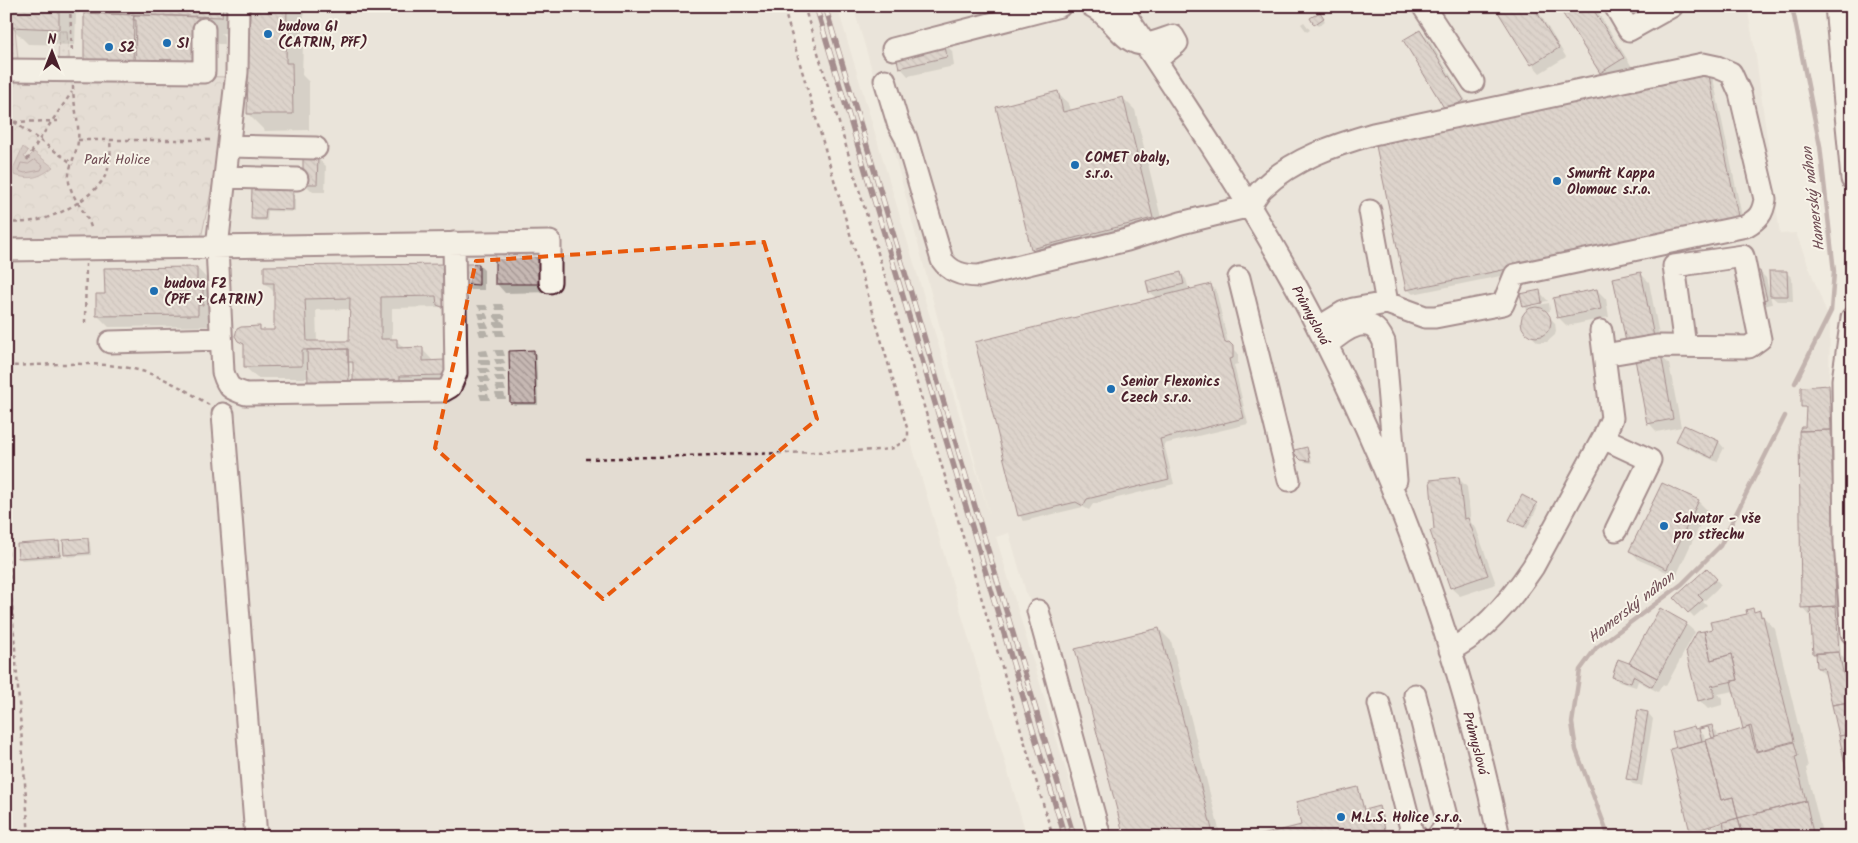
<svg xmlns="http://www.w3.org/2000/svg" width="1858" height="843" font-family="Kalam,sans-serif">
<defs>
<pattern id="grass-dots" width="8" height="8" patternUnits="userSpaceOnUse" patternTransform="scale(1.25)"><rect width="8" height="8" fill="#d8cdc6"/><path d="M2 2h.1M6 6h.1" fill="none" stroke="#bbb0aa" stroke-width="1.8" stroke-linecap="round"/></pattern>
<pattern id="park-crowns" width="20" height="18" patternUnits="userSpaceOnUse" patternTransform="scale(1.25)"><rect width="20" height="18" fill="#d8cdc6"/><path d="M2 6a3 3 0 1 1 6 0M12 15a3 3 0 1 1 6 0" fill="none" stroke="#bbb0aa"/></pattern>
<pattern id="building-back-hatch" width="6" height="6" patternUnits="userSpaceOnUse" patternTransform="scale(1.25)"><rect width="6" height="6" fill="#c6b8b3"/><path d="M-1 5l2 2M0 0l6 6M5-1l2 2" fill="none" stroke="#a39592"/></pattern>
</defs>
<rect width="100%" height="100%" fill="#f0ebe0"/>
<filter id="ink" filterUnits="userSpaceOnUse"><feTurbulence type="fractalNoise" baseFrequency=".02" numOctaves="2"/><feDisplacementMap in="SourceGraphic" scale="10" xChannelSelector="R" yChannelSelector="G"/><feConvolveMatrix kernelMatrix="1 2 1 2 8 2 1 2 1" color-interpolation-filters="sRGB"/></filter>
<g filter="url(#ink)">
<!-- built -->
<path fill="#e3dcd2" d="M6,6H783L1027,837H6Z
M804,6H837L989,514L875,80L853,6H1747L1756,57L1780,234L1796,233L1830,322L1829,385L1835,510L1834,578L1839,652L1852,716V837H1100L1038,611L1027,596L1009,533L996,537L1086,837H1053Z"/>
<!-- grass -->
<path fill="url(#grass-dots)" stroke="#917678" d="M9,28L15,29L18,59L58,60L59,31H67L70,68L9,67Z"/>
<!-- park -->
<path fill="url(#park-crowns)" stroke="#917678" d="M6,73L229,77L221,145L201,238L6,244Z"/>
<!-- water -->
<path fill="#b7a4a2" stroke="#8b6f72" d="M23,147L28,151L24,157L27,159L34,152L53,167C39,178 31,180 14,175L13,169Z"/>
<!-- shadow -->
<path fill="#0003" fill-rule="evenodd" d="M6,6L14,8V6H79V14H76L75,45L28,44L11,27V16H6Z
M85,6H237L239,34L221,33L224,36V44H218L212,39L201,67H88Z
M251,6H298L304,13L302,75L309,82V130L265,131L248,114Z
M1496,6H1535L1566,57L1540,73L1532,64Z
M1560,6H1594L1634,70L1613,84L1601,72Z
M1322,16L1325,21L1318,26L1315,24Z
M1304,22L1310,30L1307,32L1301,24Z
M1420,31L1429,40L1471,109L1456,119Z
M943,42L952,51L954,66L908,76L900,67Z
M1708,73L1713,78L1744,226L1413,294L1407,289Z
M1057,93L1069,104L1071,111L1123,98L1135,110L1164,230L1043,259L1032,248Z
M317,158L326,166L325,192H313L304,183Z
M293,191L295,193V212L268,211L267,221H255L252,218Z
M496,251L553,292L505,293L497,284Z
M446,265L450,316L441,307L392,308V340H396L405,349H422L434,362H444L456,373V387L366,392L354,381V366L350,362L351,386L309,378H257L245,367V347L239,340L259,328L263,331H276L275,293L265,283ZM351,309L350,342H317L316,310Z
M479,265L484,270V290H471L465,284Z
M197,268L208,280V295L214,301V316H209V326L109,327L98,316L106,295Z
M1760,272L1766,278L1772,304L1759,307Z
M1786,272L1792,278L1793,301H1777L1770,295Z
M1640,273L1649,282L1661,345L1636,350Z
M1181,274L1186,279L1189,290L1210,285L1216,290L1228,343L1238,353V364L1234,365L1248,424L1164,444L1174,484L1093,504L1089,510L1083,507L1024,521L1019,515L1156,298L1150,292Z
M1597,290L1606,299L1609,317L1567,326L1558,317Z
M1539,291L1548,301L1529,304V307L1549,303L1550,311L1545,312L1555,323L1556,331L1555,335L1547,342H1538L1530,335L1524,329L1522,320L1529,311L1524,306Z
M494,304H502L505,310H496Z
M477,305H486L489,310H480Z
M478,313H486L489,319H480Z
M494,314H502L505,316V319H500L505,324V327H496L494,325V322H498L494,317Z
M478,322H486L489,328H480Z
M478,330H487L489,336H480Z
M494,330H503L505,336H496Z
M487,350L489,356H480L478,354V351Z
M494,350H503L505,356H497Z
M534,352L536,354L538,405H514L511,403Z
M1660,355L1669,364L1681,427L1657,432L1649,423Z
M478,359H487L490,361V365H481L478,362Z
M494,359H503L506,364L497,365Z
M478,368H487L490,373H481Z
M494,368H503L506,373H497Z
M478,376H487L490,382H481Z
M494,376H503L506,382H497Z
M478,385H487L490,391H481Z
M495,385H504L506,391H497Z
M1829,387L1838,395L1847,617L1838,618L1841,655L1847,662L1852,685V777L1848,773L1826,676L1818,668L1817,656L1814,653L1811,617L1803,608L1807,410L1802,406Z
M495,393H504L506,399H497Z
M479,394H488L490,400H481Z
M1684,426L1719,442L1724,448L1717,462L1683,446L1678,441Z
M1306,448L1309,451L1312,463L1305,462L1295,452Z
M1458,478L1467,487L1471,523L1476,528L1496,584L1460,596L1451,588L1432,531L1436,530Z
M1662,484L1698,501L1707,510L1676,576L1639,560L1631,551Z
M1536,504L1538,506L1527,529L1513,522Z
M87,540L90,542L91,555L68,557L65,554Z
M58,542L61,544L62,557L22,560L19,558Z
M1713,576L1721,585L1703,602L1707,606L1694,617L1676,598Z
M1752,610L1755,613L1759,612L1775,629L1805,753L1808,767L1806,768L1823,837H1728V835L1697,837L1692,831L1677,749L1694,728L1704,735L1705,741L1713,739L1711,726L1717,732L1718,737L1744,730L1734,691L1718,694L1722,698V705L1708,709L1699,700L1704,633L1748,615ZM1729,819V822L1698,831V828Z
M1686,624L1695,632L1666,686L1663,684L1658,692L1638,681L1636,687L1619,682L1614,677Z
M1159,629L1171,641L1221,837H1126Z
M1648,713L1653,719L1642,786L1633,784L1627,779Z
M1357,788L1360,791L1365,811L1379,808L1381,810L1388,837H1259L1303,826Z"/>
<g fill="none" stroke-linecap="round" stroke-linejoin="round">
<!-- shore -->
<path stroke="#76545b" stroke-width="1" d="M35,160L43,166L41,170L25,173L18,171L21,163L28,164Z"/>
<!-- stream -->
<path stroke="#8b6f72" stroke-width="4.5" d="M1792,6L1820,146L1834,272L1831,311L1795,383
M1609,837L1576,750L1572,723L1580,670L1596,648L1682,584L1720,546L1785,416"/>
</g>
<!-- building -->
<path fill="url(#building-back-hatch)" stroke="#4a1f2b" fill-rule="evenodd" d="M13,6H59V29L9,27L10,7Z
M84,6H223L222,17L83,13Z
M250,6H287L286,63H292L293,114H247Z
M1507,6H1533L1559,48L1531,65L1498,12Z
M1558,6H1591L1624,58L1600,73Z
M1320,12L1324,18L1314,25L1310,18Z
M84,13L134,15L133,65H84Z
M134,15L199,17V65H135L136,20H133Z
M1420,30L1464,100L1446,111L1403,40Z
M944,41L947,57L899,68L895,51Z
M1708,71L1739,221L1406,290L1375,141Z
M1058,91L1063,112L1123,97L1153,218L1031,249L996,107Z
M303,156L318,157L317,184H303Z
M252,188L293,189V210L266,209L265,219H251Z
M545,249V284H495V250Z
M447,264L446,305L442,307L437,305L436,296L381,297V339H397V348L423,347V361L445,360V375L400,376V381H353V362H348V349L302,350V366L244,367V344L238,341L235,336L237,329L241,327L260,326V330H274V283H264V266ZM350,298L349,341H307L305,299Z
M464,264H479V285L464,284Z
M197,267V288H203V305H198V315L96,316V294H105L104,268Z
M1746,271H1760L1767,299L1752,302Z
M1769,271H1787L1788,296H1770Z
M1181,272L1184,284L1149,293L1146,281Z
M1641,272L1654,337L1626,342L1613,278Z
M1211,284L1225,343L1229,342L1233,346V358L1229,359L1244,418L1224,423V425L1223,423L1160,439L1169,479L1087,499L1083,506L1076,502L1018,516L975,342L1190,289L1189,287L1191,289Z
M1597,289L1601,309L1557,318L1553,298Z
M1540,290L1542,303L1523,307L1520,294Z
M1521 322a15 15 0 1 1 30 0a15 15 0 1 1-30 0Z
M348,349L349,384H308L307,350Z
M534,350L536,403H510L509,351Z
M1661,354L1673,419L1647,424L1635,359Z
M1829,385L1831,430L1799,431L1801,427H1805L1806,407H1801V387Z
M1684,425L1719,441L1712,458L1676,441Z
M1831,430L1836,606L1801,608L1799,431Z
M1307,447L1310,461L1301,460L1294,453V450Z
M1459,477L1464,519L1468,518L1488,575L1450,588L1430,531L1434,529L1430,480Z
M1662,483L1699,500L1667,569L1629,551Z
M1522,495L1537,503L1524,527L1509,520Z
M88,538L89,553L64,555L63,540Z
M59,541L60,555L18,558L17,544Z
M1707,568L1717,579L1698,595L1703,600L1688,613L1674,598Z
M1836,606L1839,652L1813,654L1810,608Z
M1660,608L1687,623L1657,678L1629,663Z
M1753,608L1754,612L1760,610L1761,617L1763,616L1794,741L1757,751L1751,726L1743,729L1731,681L1738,680L1732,654L1711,660L1704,631L1712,629L1710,622L1747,614L1746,610Z
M1159,628L1214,837H1124L1075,649Z
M1704,631L1711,660L1732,654L1738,680L1711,686L1712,689L1714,688V697L1698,701L1686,652L1697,632Z
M1839,652L1849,702L1832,705L1824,668H1817L1816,653Z
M1618,659L1629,663L1657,678L1652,687L1633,676L1631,683L1612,677Z
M1849,702L1852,716V734L1839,736L1832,705Z
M1638,710L1648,712L1637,781L1626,779Z
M1712,725L1715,738H1712L1708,727L1699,729L1702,741L1676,748L1672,732L1694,726L1695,729Z
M1749,727L1756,752L1794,742L1798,756L1795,757L1806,801L1738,818L1733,797L1721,800L1706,740Z
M1852,734V773L1847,774L1839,736Z
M1706,740L1721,800L1733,797L1738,818L1690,832L1670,749Z
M1358,787L1364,810L1379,806L1387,837H1254L1301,825L1296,802Z
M1806,801L1814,837H1743L1738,818Z
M1738,818L1743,837H1726L1723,822Z"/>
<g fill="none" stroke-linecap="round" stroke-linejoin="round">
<defs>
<path id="minor" d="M238,6L237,72L217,247L223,372C228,388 230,389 246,394L443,391L450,387L456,373L454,243
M1092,6C1113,16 1123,46 1146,44C1155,43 1164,39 1173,36L1177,43L1156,60
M1120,6C1181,99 1243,190 1297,288C1390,459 1459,645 1499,837
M1423,6L1473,82
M1615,6L1629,30L1672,6
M1836,6L1852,179
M893,49L1060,6
M6,70L204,72V29
M885,80L898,123L906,138L942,260C951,273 964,276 979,276L1127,240L1181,223L1250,206C1254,200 1258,192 1264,187C1293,159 1335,145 1373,134L1703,64L1717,67L1731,73L1740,93L1765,199C1763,214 1758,219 1746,226L1515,275L1503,304L1435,317H1425L1387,303L1353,309L1344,312L1318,328
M229,146L316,148
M225,177L297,179
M1370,211L1387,303
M6,250L550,242V282
M1239,278L1289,480
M1852,318L1843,380L1845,543L1852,633
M110,342L221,339
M1327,345C1345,329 1371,310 1384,342L1396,480
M1604,355L1657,346L1749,347L1760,339L1743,256L1674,266L1685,346
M223,414L256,837
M1603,438L1650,460L1616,530
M1038,611L1100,837
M1450,650C1483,634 1512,598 1533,567L1603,438L1612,418L1601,331
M1415,695L1448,824L1437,837
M1379,704L1413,836L1417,837"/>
</defs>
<!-- minor casing -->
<use href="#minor" stroke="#4a1f2b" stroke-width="25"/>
<!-- path -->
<path stroke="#4a1f2b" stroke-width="2.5" stroke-dasharray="4 4" stroke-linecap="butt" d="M70,6L72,54
M804,6L1053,837
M73,86C73,105 80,123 78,141C77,154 67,168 69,182C72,200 88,213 92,231
M6,122L58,121
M14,122L73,164
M78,140H213
M27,160L39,140L72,92
M6,223C15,222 24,223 33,221C56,218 92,198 104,178C111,166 111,153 110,140
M85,323L86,264
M6,366C50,365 107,359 148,373C170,380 189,392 209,405
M586,459L881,450L894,448L908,438V431L783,6
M6,527L29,837"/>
<!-- minor -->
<use href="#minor" stroke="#f7f3e8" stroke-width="21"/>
<defs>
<path id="rail" d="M816,6L1065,837
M825,6L1074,837"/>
</defs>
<!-- rail casing -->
<use href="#rail" stroke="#4a1f2b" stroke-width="5.5"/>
<!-- rail -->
<use href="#rail" stroke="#f7f3e8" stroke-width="4" stroke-dasharray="11" stroke-linecap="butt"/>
</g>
</g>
<!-- marked area -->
<path d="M0 0H1858V843H0ZM764,242L817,419L603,599L435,448L476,261Z" fill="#f0ebe0" fill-opacity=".55" fill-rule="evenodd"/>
<path fill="none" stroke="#e8590c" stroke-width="4" stroke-dasharray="10 6" stroke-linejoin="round" d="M764,242L817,419L603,599L435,448L476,261Z"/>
<!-- markers -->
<g fill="#1f6fb2" stroke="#f7f3e8" stroke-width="2">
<circle cx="268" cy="34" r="5"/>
<circle cx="167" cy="43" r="5"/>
<circle cx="109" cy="47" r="5"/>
<circle cx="1075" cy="165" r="5"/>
<circle cx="1557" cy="181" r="5"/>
<circle cx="154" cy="291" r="5"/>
<circle cx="1111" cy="389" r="5"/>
<circle cx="1664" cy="526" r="5"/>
<circle cx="1341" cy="817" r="5"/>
</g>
<g text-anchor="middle" stroke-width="4" stroke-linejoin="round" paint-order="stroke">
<!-- poi labels -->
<g font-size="14" font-weight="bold" fill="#4a1f2b" stroke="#f7f3e8" text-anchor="start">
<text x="278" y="31">budova G1<tspan x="278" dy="16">(CATRIN, PřF)</tspan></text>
<text x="177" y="48">S1</text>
<text x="119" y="52">S2</text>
<text x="1085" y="162">COMET obaly,<tspan x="1085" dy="16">s.r.o.</tspan></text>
<text x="1567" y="178">Smurfit Kappa<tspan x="1567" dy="16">Olomouc s.r.o.</tspan></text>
<text x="164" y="288">budova F2<tspan x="164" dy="16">(PřF + CATRIN)</tspan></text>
<text x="1121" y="386">Senior Flexonics<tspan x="1121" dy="16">Czech s.r.o.</tspan></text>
<text x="1674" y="523">Salvator - vše<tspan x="1674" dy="16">pro střechu</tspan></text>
<text x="1351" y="822">M.L.S. Holice s.r.o.</text>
</g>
<!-- park labels -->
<g font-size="14" fill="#6e4a52" stroke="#f7f3e8">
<text x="117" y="164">Park Holice</text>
</g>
<!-- street labels -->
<g font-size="14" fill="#4a1f2b" stroke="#f7f3e8">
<text transform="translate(1311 315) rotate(62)" y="5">Průmyslová</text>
<text transform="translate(1476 743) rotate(75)" y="5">Průmyslová</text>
</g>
<!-- water labels -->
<g font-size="15" font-style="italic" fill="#704e55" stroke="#f7f3e8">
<text transform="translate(1813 199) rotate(-97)" y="5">Hamerský náhon</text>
<text transform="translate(1631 607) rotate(-38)" y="5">Hamerský náhon</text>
</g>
</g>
<!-- margin -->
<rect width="1858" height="843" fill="none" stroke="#f7f3e8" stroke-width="25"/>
<rect x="12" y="12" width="1833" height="818" fill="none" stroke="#4a1f2b" stroke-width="2" filter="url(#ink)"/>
<!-- north arrow -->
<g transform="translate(52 52)" stroke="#f7f3e8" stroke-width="4" paint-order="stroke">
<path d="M0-4L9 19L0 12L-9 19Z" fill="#4a1f2b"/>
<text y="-8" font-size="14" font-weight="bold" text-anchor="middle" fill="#4a1f2b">N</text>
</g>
</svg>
